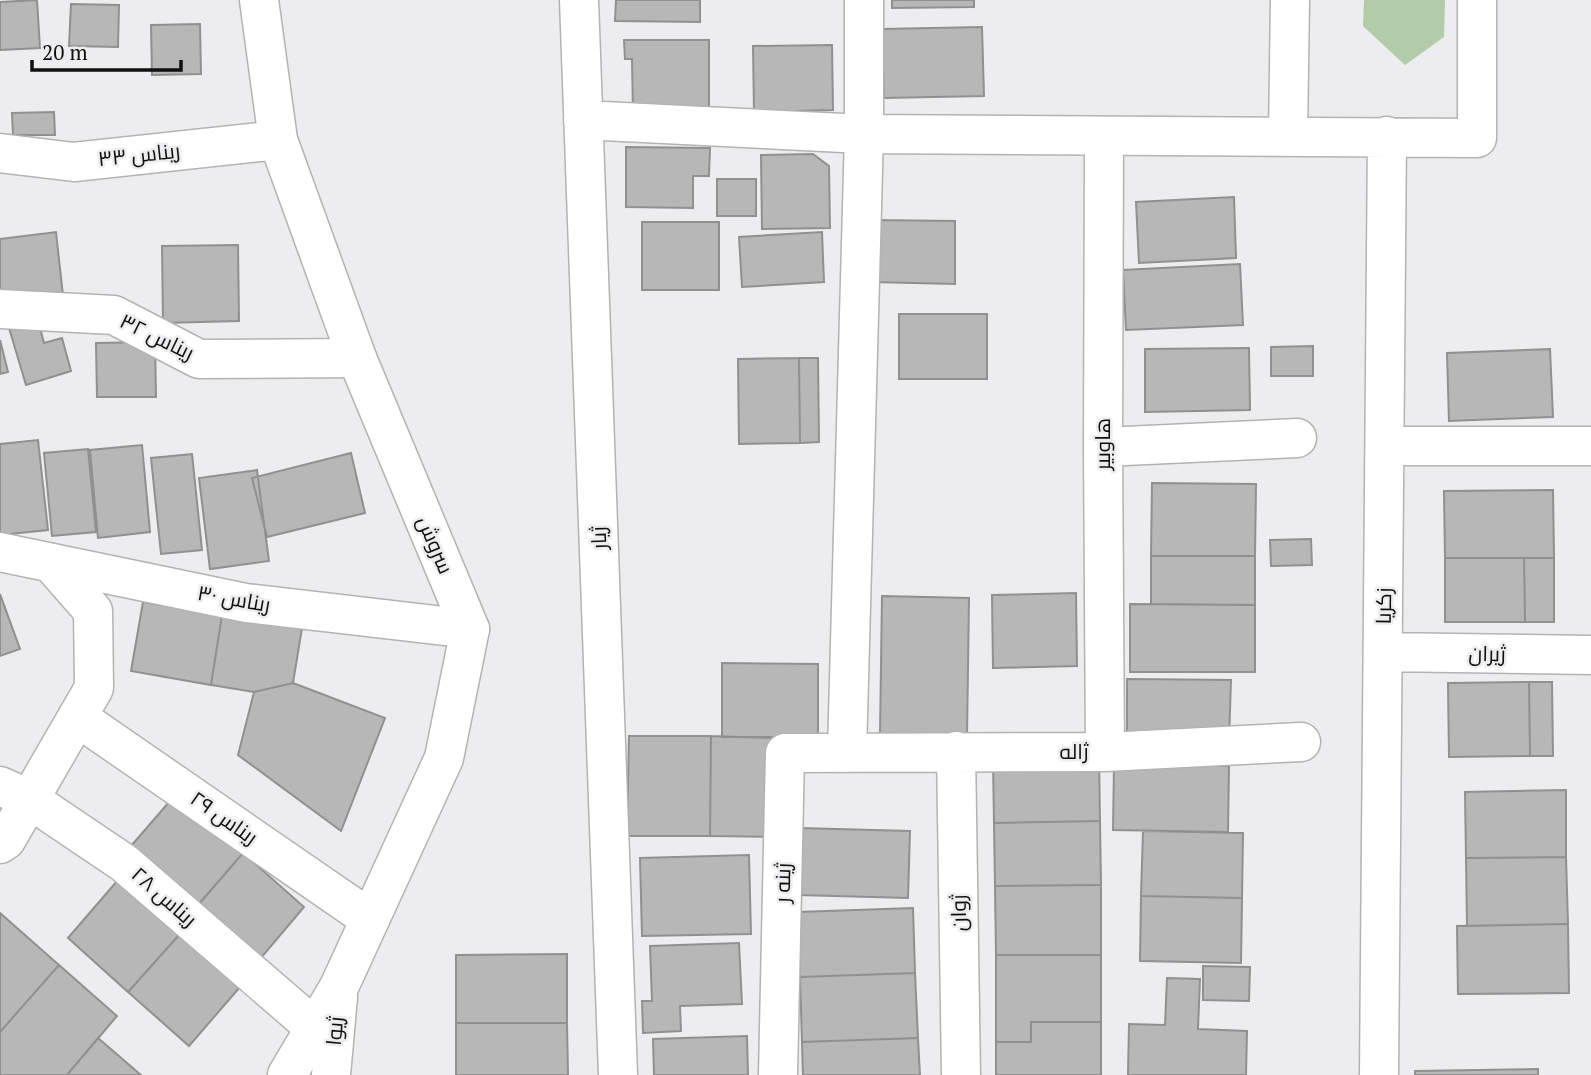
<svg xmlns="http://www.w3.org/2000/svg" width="1591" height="1075" font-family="'PT Serif',Cairo,serif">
<rect width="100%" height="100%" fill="#edecee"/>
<!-- green -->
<path fill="#b2cba9" d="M1364,0H1445L1444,37L1405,65L1363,26Z"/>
<!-- building -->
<path fill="#b7b7b8" stroke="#909091" stroke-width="2" d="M37,0L40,48L0,50V2Z
M616,0H700V22L615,21Z
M892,0H974V7L892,8Z
M71,4L119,5L118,47L69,46Z
M200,24L201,74L152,75L151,25Z
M982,27L984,96L884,98L882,29Z
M624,40H709V113L633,114L632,59H625Z
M832,45L833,110L754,112L753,46Z
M54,112L55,135H13L12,113Z
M626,147L710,148L709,176H693V208L626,207Z
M813,154L829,166L830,228L762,229L761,155Z
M717,179H756V216H717Z
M1234,197L1236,258L1139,263L1136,202Z
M873,220L955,221V284L872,282Z
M642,222H719V290H642Z
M56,232L63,296L0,304V239Z
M822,232L824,282L742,287L739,237Z
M238,245L239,321L163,323L162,246Z
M1240,264L1243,325L1126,330L1123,270Z
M899,314H987V379H899Z
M38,320L44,343L62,338L71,371L26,385L9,328Z
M0,340L8,372L0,374Z
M155,342L156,397H97L96,343Z
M1313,346V376H1271V347Z
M1249,348L1250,410L1145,412V349Z
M1550,349L1553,417L1449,421L1447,353Z
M799,358H818L819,442L800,443Z
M799,358L800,443L739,444L738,359Z
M38,440L48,530L0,535V444Z
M142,445L150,532L98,538L90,450Z
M88,449L96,532L52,536L44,453Z
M351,453L365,513L267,537L252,478Z
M192,454L202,550L161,554L151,458Z
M257,470L269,561L210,569L199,478Z
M1152,483L1256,484L1255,556H1151Z
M1553,490L1554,558H1445L1444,491Z
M1311,539L1312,565L1271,566L1270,540Z
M1151,556H1255V605L1151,604Z
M1445,558H1524L1525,622H1445Z
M1524,558H1554V622H1525Z
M1076,593L1077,666L993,668L992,595Z
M0,594L20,649L0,656Z
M882,596L969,598L967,737L880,735Z
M143,602L222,615L211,685L131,671Z
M1130,604L1255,605V672H1130Z
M222,615L302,628L293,683L254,692L211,685Z
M722,663L818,664V737H722Z
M1127,679L1231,680L1229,742L1127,741Z
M1529,682H1552L1553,756H1530Z
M1529,682L1530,756L1449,757L1448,683Z
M293,683L385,718L341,831L238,755L254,692Z
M629,736H711L710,836H627Z
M711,736L773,738L774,837L710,836Z
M1099,757L1100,821L994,823L993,759Z
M1114,764L1229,766L1228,832L1113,830Z
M1566,790V857L1466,858L1465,792Z
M176,794L243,853L192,912L125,853Z
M1100,821L1101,885L995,886L994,823Z
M800,828L910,831L908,898L798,895Z
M1143,831L1243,833L1242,898L1141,896Z
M243,853L304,907L254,966L192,912Z
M749,855L751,934L642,936L640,858Z
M1566,857L1568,924L1467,926L1466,858Z
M118,880L180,934L128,992L68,938Z
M1101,885V955H996L995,886Z
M1141,896L1242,898L1241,963L1140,961Z
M913,908L915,973L800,977L798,912Z
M0,913L59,965L0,1032Z
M1568,924L1569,993L1458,994L1457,926Z
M180,934L240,987L189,1046L128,992Z
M739,943L742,1004L680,1006L681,1031L643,1033L642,1001H652L650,946Z
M567,954V1023H456V955Z
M996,955H1101V1022H1031V1042H996Z
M59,965L117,1016L67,1075H0V1032Z
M1203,966L1250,967L1249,1001L1203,1000Z
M915,973L918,1038L802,1042L800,977Z
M1167,978L1200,979L1198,1029L1247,1031L1246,1075H1128L1129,1024L1165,1025Z
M1031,1022H1101V1075H996V1042H1031Z
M456,1023H567L568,1075H456Z
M747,1036L748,1075H654L653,1039Z
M98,1038L141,1075H67Z
M918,1038L920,1075H803L802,1042Z
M1538,1069V1075H1415V1071Z"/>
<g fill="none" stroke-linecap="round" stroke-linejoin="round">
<defs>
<path id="minor" d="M579,0L618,1075
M583,120L864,134L1477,138V0
M1104,136L1103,447L1105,752
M1288,136L1290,0
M0,153L74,162L278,140
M0,309L114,315L199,359L357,358
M1385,446H1591
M1103,447L1297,438
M0,552L246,603L470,629
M1383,652L1591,655
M77,717L370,919
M956,751L961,1075
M847,752L864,134V0
M0,786L29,799L124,863L315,1028
M0,844L6,840L94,688L93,611L51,563
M331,1075L338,997
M778,1075L785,753L1105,752L1301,742
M1379,1075L1387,136"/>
<path id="tertiary" d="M259,0L278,140L357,358L470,629L444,758L339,987L287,1075"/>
</defs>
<!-- minor casing -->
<use href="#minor" stroke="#b3b3b4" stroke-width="41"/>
<!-- tertiary casing -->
<use href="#tertiary" stroke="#b3b3b4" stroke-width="41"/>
<!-- minor -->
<use href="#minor" stroke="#fff" stroke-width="38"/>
<!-- tertiary -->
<use href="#tertiary" stroke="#fff" stroke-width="38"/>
</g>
<g text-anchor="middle" stroke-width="5" stroke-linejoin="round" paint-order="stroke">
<!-- street labels -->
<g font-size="21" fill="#0f0f0f" stroke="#edecee">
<text transform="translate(139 155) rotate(-6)" y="7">ریناس ۳۳</text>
<text transform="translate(157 337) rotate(26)" y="7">ریناس ۳۲</text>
<text transform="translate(1103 444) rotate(-90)" y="7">هاوبیر</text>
<text transform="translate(599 538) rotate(-92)" y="7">ژیار</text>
<text transform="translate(435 545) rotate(67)" y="7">سروش</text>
<text transform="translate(234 599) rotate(10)" y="7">ریناس ۳۰</text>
<text transform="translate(1384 606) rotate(-89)" y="7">زکریا</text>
<text transform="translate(1487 654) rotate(1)" y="7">ژیران</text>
<text x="1074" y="759">ژاله</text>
<text transform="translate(224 818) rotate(35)" y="7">ریناس ۲۹</text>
<text transform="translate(783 883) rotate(-88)" y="7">ژینه ر</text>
<text transform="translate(164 897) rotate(41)" y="7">ریناس ۲۸</text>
<text transform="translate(959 913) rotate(-91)" y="7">ژوان</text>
<text transform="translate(335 1031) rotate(-85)" y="7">ژیوا</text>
</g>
</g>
<!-- scale -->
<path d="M32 60v10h149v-10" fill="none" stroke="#0f0f0f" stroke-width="3.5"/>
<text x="42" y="60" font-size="21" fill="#0f0f0f" stroke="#edecee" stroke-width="5" paint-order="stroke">20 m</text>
</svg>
